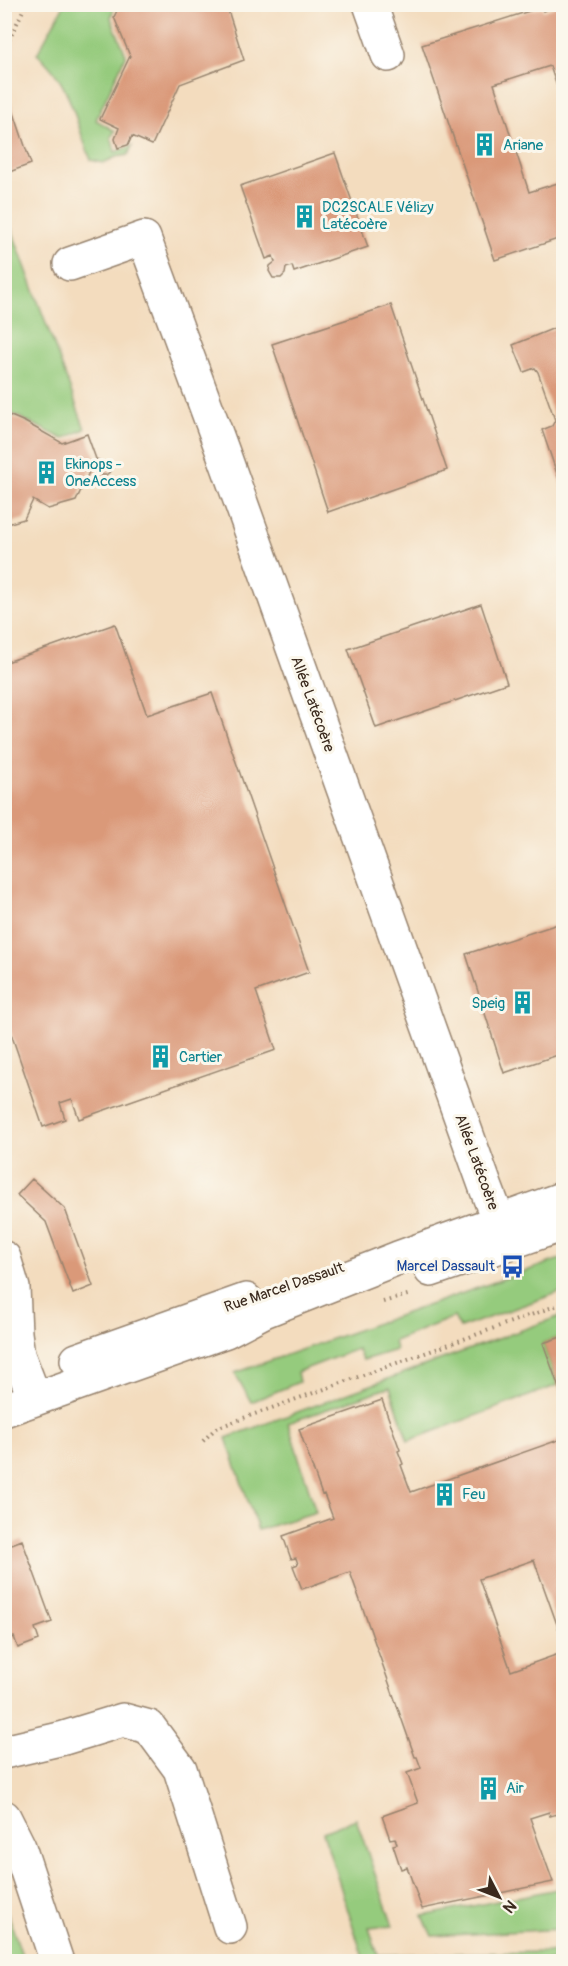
<svg xmlns="http://www.w3.org/2000/svg" width="568" height="1966" font-family="Pangolin,sans-serif">
<rect width="100%" height="100%" fill="#fbf7ec"/>
<filter id="ink" filterUnits="userSpaceOnUse"><feTurbulence type="fractalNoise" baseFrequency=".0167" numOctaves="2"/><feDisplacementMap in="SourceGraphic" scale="12" xChannelSelector="R" yChannelSelector="G"/><feConvolveMatrix kernelMatrix="1 2 1 2 8 2 1 2 1" color-interpolation-filters="sRGB"/></filter>
<filter id="wash" filterUnits="userSpaceOnUse"><feTurbulence type="fractalNoise" baseFrequency=".008" numOctaves="4" result="noise"/><feDisplacementMap in="SourceGraphic" scale="24" xChannelSelector="R" yChannelSelector="G"/><feGaussianBlur stdDeviation="1.35" result="paint"/><feColorMatrix in="noise" values="0 0 0 0 0 0 0 0 0 0 0 0 0 0 0 0 0 1.4 0 .05"/><feComposite in="paint" operator="in"/></filter>
<g filter="url(#wash)">
<rect width="100%" height="100%" fill="#f3dcbe"/>
<!-- green -->
<path fill="#95cb7d" stroke="#687a4e" stroke-width="1.5" d="M64,5H108L114,7L111,18L126,55L96,120L115,131L111,137L115,152L132,146L128,155L116,157L103,163L91,160C74,120 72,83 37,54Z
M11,228L85,429L63,439L5,410L4,230Z
M563,1258V1291L460,1328L454,1317L394,1341L396,1350L363,1360L357,1349L297,1372L299,1382L251,1402L235,1373Z
M563,1315V1336L543,1343L558,1385L408,1441L390,1387L288,1423L316,1512L258,1530L226,1438Z
M356,1819L393,1926L369,1928L378,1955L548,1952L563,1950V1961H364L323,1832Z
M557,1889L563,1907V1929L432,1936L423,1916Z
M4,1906H5L24,1961H5Z"/>
<g id="blocks">
<!-- building -->
<path fill="#da9979" d="M120,4H226L244,60L180,84L152,145L132,136L128,145L118,148L115,139L119,128L100,119L130,56L114,17Z
M555,4H564V107L550,66L494,84L529,192L564,181V237L495,260L422,45L542,7L543,11L555,7Z
M4,93L8,95L31,164L4,174Z
M335,153L368,247L294,272L292,266L286,268L285,274L281,278H273L269,271L270,266L275,262L273,256L266,259L240,186Z
M391,305L447,470L328,512L272,344Z
M564,324V490L563,491L542,430L552,426L555,420L538,372L535,368L524,372L513,345Z
M4,413L25,422L62,443L87,434L96,459L107,464L111,468V471L106,475H101L90,470L76,501L48,509L33,500L24,519L4,525Z
M481,604L507,683L376,728L348,649Z
M115,624L147,715L212,693L309,972L256,991L276,1050L79,1119L72,1099L60,1103L65,1119L43,1127L4,1013V663Z
M564,922V1053L504,1073L466,954Z
M32,1179L65,1209L93,1286L73,1294L46,1222L17,1195Z
M564,1336V1399H563L543,1343Z
M382,1400L400,1450L398,1451L403,1464L401,1465L411,1492L564,1438V1644L534,1560L479,1579L511,1671L564,1652V1812L550,1816L549,1812L530,1818L553,1882L422,1909L407,1867L401,1869L393,1845L397,1844L395,1838L390,1839L382,1816L418,1803L407,1773L421,1768L417,1757H415L350,1572L302,1589L293,1566L298,1564L296,1558L291,1559L283,1536L333,1518L324,1494L322,1495L299,1429Z
M22,1540L52,1622L35,1628L39,1640L18,1648L14,1637L4,1640V1547Z"/>
</g>
</g>
<g filter="url(#ink)">
<use href="#blocks" fill-opacity="0" stroke="#97836e" stroke-width="1.5"/>
<g fill="none" stroke-linecap="round" stroke-linejoin="round">
<defs>
<path id="minor" d="M370,4L388,55
M70,264L144,238L225,458L486,1188L507,1243
M4,1258L13,1288L15,1333L18,1355L35,1399
M431,1270L564,1224
M77,1360L246,1300
M4,1410L226,1331L264,1311L398,1258L564,1198
M4,1752L64,1738L123,1720L149,1727L180,1769L230,1927
M4,1817L19,1847L57,1962"/>
</defs>
<!-- minor casing -->
<use href="#minor" stroke="#97836e" stroke-width="36"/>
<!-- path -->
<path stroke="#97836e" stroke-width="4" stroke-dasharray="1.5 4.5" stroke-linecap="butt" d="M4,51L26,4
M383,1302L411,1294
M203,1441L216,1428L564,1303"/>
<!-- minor -->
<use href="#minor" stroke="#fff" stroke-width="33"/>
</g>
</g>
<!-- icons -->
<defs>
<symbol id="building-bare" viewBox="-9 -9 18 18"><path d="M-4-6H4V6H1V3H-1V6H-4ZM-2.5-4.3h1.7v1.8h-1.7ZM.8-4.3h1.7v1.8H.8ZM-2.5-1h1.7V.8h-1.7ZM.8-1h1.7V.8H.8Z" fill="#0f9aa8" stroke="#fbf7ec" stroke-width="2.5" paint-order="stroke"/></symbol>
<symbol id="bus-bare" viewBox="-9 -9 18 18"><path d="M-5-6H5V4H4V6H2V4H-2V6H-4V4H-5ZM-3.5-4V0h7V-4ZM-3.5 1.2v1.5H-2V1.2ZM2 1.2v1.5H3.5V1.2Z" fill="#1a4fb4" stroke="#fbf7ec" stroke-width="2.5" paint-order="stroke"/></symbol>
</defs>
<g fill-rule="evenodd">
<use href="#building-bare" x="468" y="128" width="33" height="33"/>
<use href="#building-bare" x="288" y="200" width="33" height="33"/>
<use href="#building-bare" x="30" y="456" width="33" height="33"/>
<use href="#building-bare" x="506" y="986" width="33" height="33"/>
<use href="#building-bare" x="144" y="1040" width="33" height="33"/>
<use href="#bus-bare" x="496" y="1250" width="33" height="33"/>
<use href="#building-bare" x="428" y="1478" width="33" height="33"/>
<use href="#building-bare" x="472" y="1772" width="33" height="33"/>
</g>
<g text-anchor="middle" stroke-width="6" stroke-linejoin="round" paint-order="stroke">
<!-- culture labels -->
<g font-size="15" fill="#0d838f" stroke="#fbf7ec" text-anchor="start">
<text x="503" y="150">Ariane</text>
<text x="322" y="212">DC2SCALE Vélizy<tspan x="322" dy="17">Latécoère</tspan></text>
<text x="65" y="469">Ekinops -<tspan x="65" dy="17">OneAccess</tspan></text>
<text x="505" y="1008" text-anchor="end">Speig</text>
<text x="179" y="1062">Cartier</text>
<text x="462" y="1499">Feu</text>
<text x="506" y="1793">Air</text>
</g>
<!-- street labels -->
<g font-size="15" fill="#3b2a1e" stroke="#fbf7ec">
<text transform="translate(313 704) rotate(70)" y="5">Allée Latécoère</text>
<text transform="translate(477 1162) rotate(70)" y="5">Allée Latécoère</text>
<text transform="translate(284 1287) rotate(-19)" y="5">Rue Marcel Dassault</text>
</g>
<!-- transit labels -->
<g font-size="15" fill="#164399" stroke="#fbf7ec" text-anchor="end">
<text x="495" y="1271">Marcel Dassault</text>
</g>
</g>
<!-- margin -->
<rect width="568" height="1966" fill="none" stroke="#fbf7ec" stroke-width="24"/>
<!-- north arrow -->
<g transform="translate(499 1897) rotate(132)" stroke="#fbf7ec" stroke-width="4.5" paint-order="stroke">
<path d="M0-4.5L10 22L0 15L-10 22Z" fill="#3b2a1e"/>
<text y="-9" font-size="16" font-weight="bold" text-anchor="middle" fill="#3b2a1e">N</text>
</g>
</svg>
